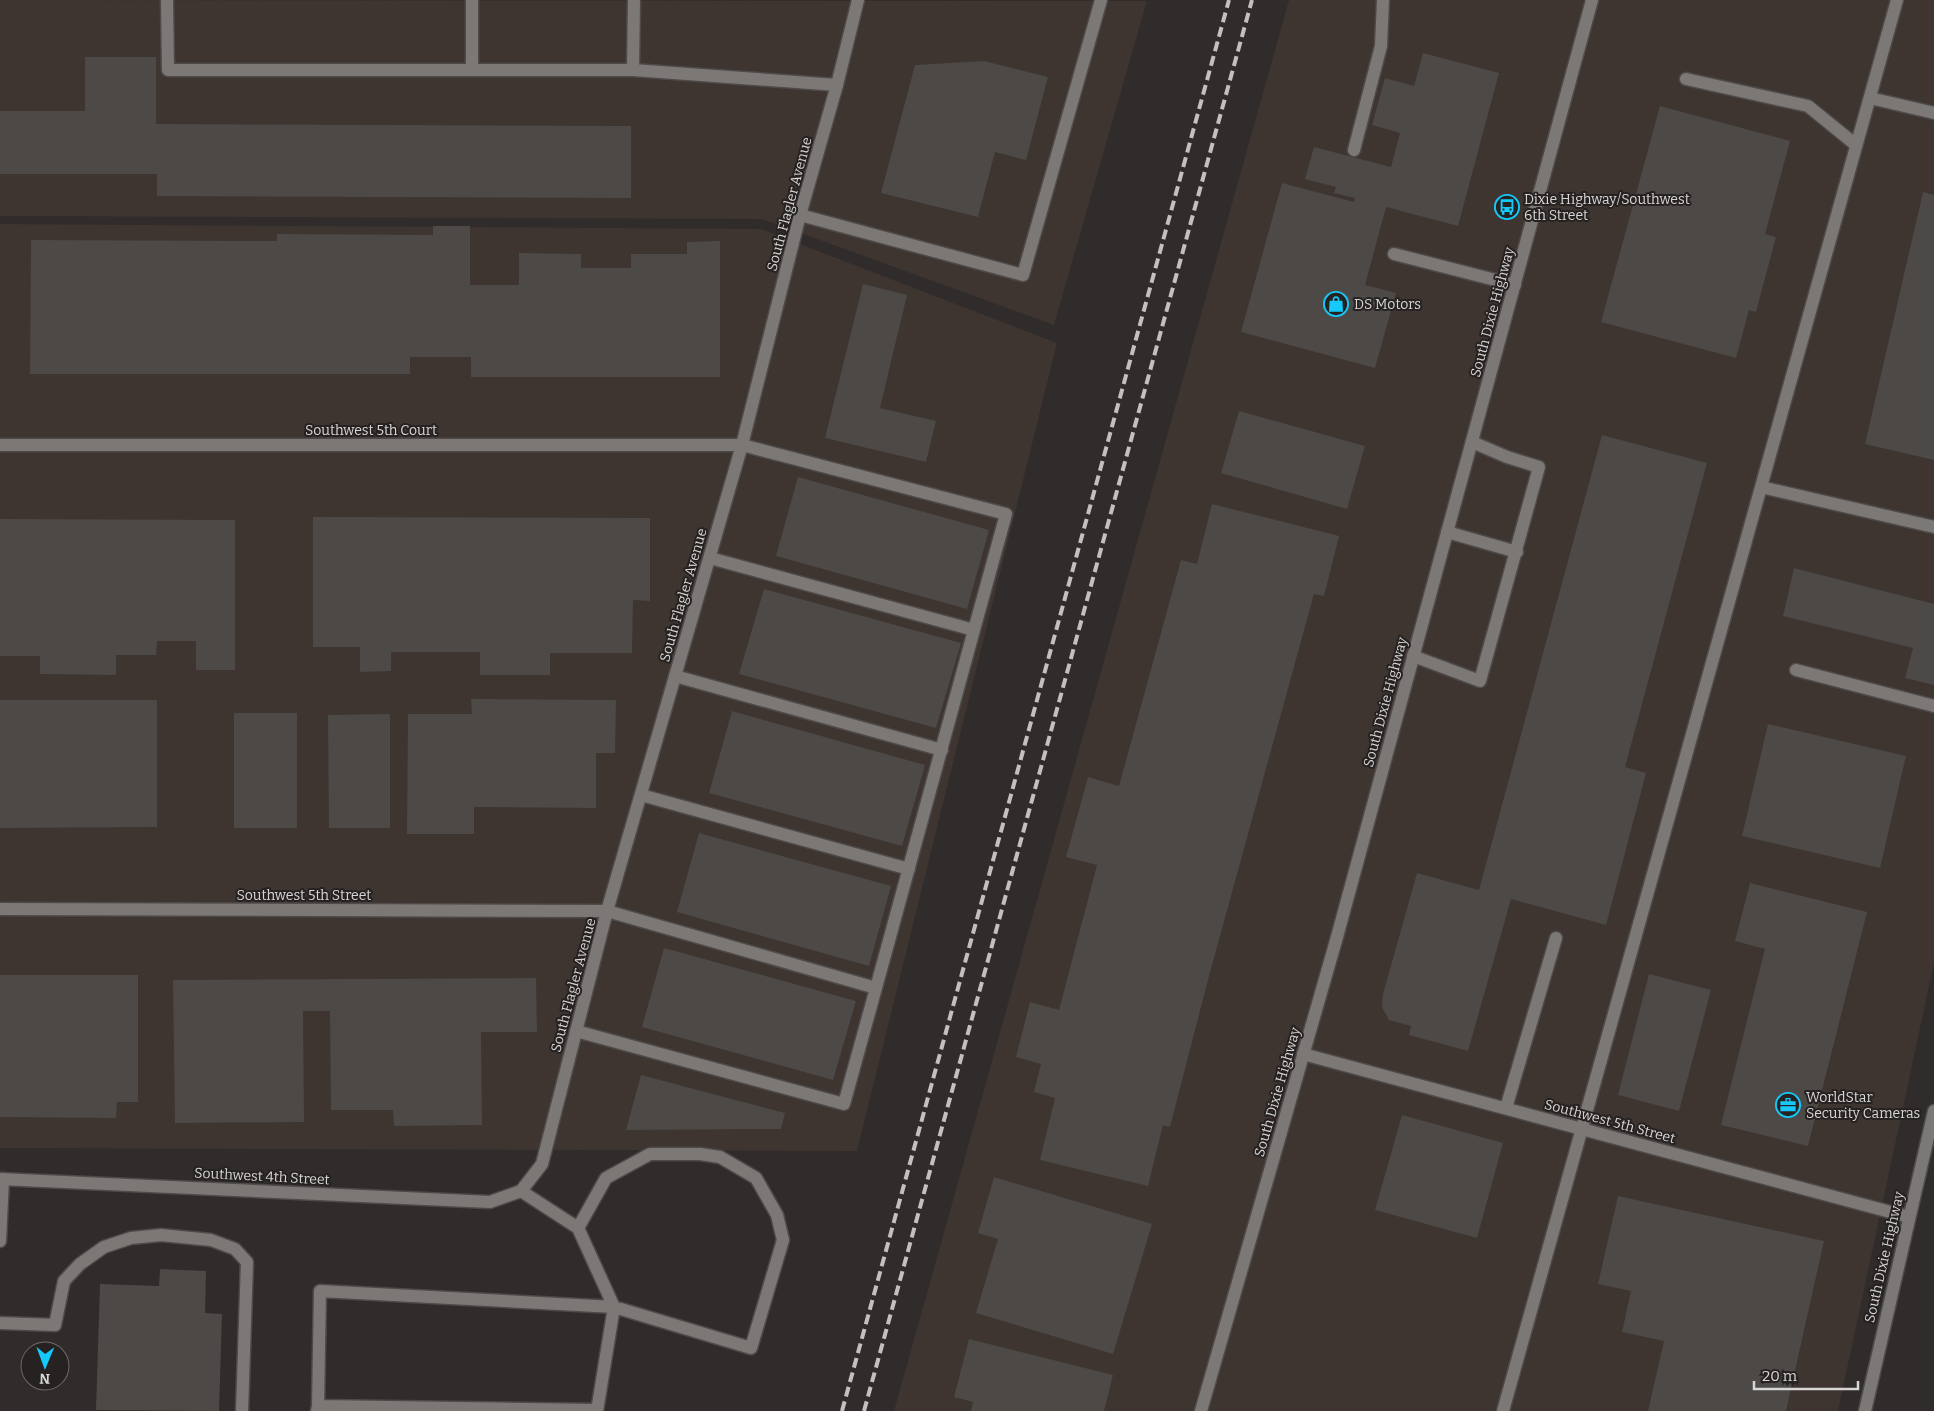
<svg xmlns="http://www.w3.org/2000/svg" width="1934" height="1411" font-family="Bitter,serif">
<rect width="100%" height="100%" fill="#2f2c2b"/>
<!-- built -->
<path fill="#3e3430" d="M0,0L1147,1L1054,325L762,219L0,216Z
M1289,0H1934V963L1838,1411H894Z
M0,224L761,229L1057,343L857,1151L0,1148Z"/>
<!-- building -->
<path fill="#4c4947" d="M1423,53L1499,73L1458,226L1386,207L1365,285L1396,293L1375,368L1241,332L1282,183L1354,202L1355,198L1334,193L1336,187L1305,179L1314,147L1391,167L1400,133L1372,125L1385,78L1414,86Z
M85,57H156V124L631,126V198L157,196V174H0V111H85Z
M984,61L1048,77L1026,160L995,152L978,217L881,193L915,65Z
M1660,106L1790,141L1765,234L1776,237L1756,312L1749,310L1736,358L1601,322Z
M1923,192L1934,195V460L1865,444Z
M433,226H470V285H519V253L581,254V268H631V254H687V242L720,241V377H471V357H410V374H30L31,240L277,241V234L433,235Z
M863,284L907,295L880,408L936,421L926,462L825,438Z
M1239,411L1365,446L1347,509L1221,473Z
M1602,435L1707,463L1625,767L1646,773L1606,925L1511,899L1468,1051L1409,1035L1411,1026L1389,1020L1382,1007L1383,994L1417,873L1479,890Z
M798,477L989,530L967,609L776,556Z
M1212,504L1339,536L1324,596L1314,594L1209,976L1170,1127L1163,1125L1148,1186L1040,1160L1055,1098L1034,1092L1041,1064L1016,1057L1030,1002L1059,1010L1097,865L1066,857L1088,777L1119,786L1181,560L1197,564Z
M313,517L650,518V601L633,600L632,653H550V675H480V652H391V671L360,672V647H313Z
M0,519L235,520V670H196V641H157L156,655H116V675L40,674V656H0Z
M1794,568L1934,604V685L1905,678L1913,648L1783,616Z
M764,589L961,643L936,728L739,674Z
M471,699L616,700L615,753H596V808L474,807V834H407L408,714H472Z
M0,700H157V827L0,828Z
M732,711L925,765L902,846L709,793Z
M234,713H297V828H234Z
M390,714V828H329L328,715Z
M1768,724L1906,756L1880,868L1742,836Z
M699,833L891,886L869,966L677,912Z
M1750,883L1867,912L1808,1146L1721,1125L1765,949L1735,941Z
M664,948L856,1001L833,1080L642,1027Z
M1649,974L1711,990L1679,1111L1618,1095Z
M0,975H138V1102H117L116,1118L0,1117Z
M536,978L537,1032H481L482,1125L394,1126L393,1110H331L330,1011H303L304,1122L175,1123L173,980Z
M641,1075L785,1113L781,1129L626,1130Z
M1402,1115L1503,1143L1477,1238L1375,1210Z
M994,1177L1152,1224L1113,1354L976,1313L998,1239L978,1233Z
M1618,1196L1824,1241L1786,1411H1648L1664,1341L1622,1332L1631,1291L1598,1284Z
M160,1269L206,1271L205,1313L222,1314L219,1411L96,1410L100,1284L159,1286Z
M969,1339L1113,1375L1104,1411H971L973,1402L954,1397Z"/>
<g fill="none" stroke-linecap="round" stroke-linejoin="round">
<defs>
<path id="lane" d="M167,0L168,70H633L837,85
M472,0V70
M633,70L634,0
M1686,79L1808,106L1856,145
M1870,98L1934,113
M1354,150L1381,46L1383,0
M800,215L1023,275L1101,0
M1394,254L1515,285
M1761,487L1934,527
M1447,532L1517,552
M710,558L974,630L1006,514L742,445
M1413,656L1480,681L1539,467L1507,457L1472,442
M1796,670L1934,706
M675,676L942,750
M641,795L909,869
M607,911L876,988L974,630
M576,1031L844,1104L876,988
M1506,1108L1556,938
M521,1191L578,1228L614,1307L597,1411
M0,1241L3,1179
M0,1323L55,1325L64,1281L80,1264L104,1247L131,1238L161,1235L211,1240L235,1249L247,1262L242,1411
M318,1406L320,1291L614,1307L751,1348L783,1240L777,1215L756,1178L720,1157L700,1154H650L606,1178L578,1228
M317,1411L318,1406L597,1410
M1503,1411L1897,0"/>
<path id="street" d="M0,445H742
M0,909L607,911
M1303,1054L1909,1217
M0,1179L490,1202L521,1191L542,1164L607,911L742,445L800,215L837,85L858,0"/>
<path id="secondary" d="M1201,1411L1337,937L1592,0
M1865,1411L1934,1111"/>
</defs>
<!-- lane casing -->
<use href="#lane" stroke="#4d4a49" stroke-width="15"/>
<!-- street casing -->
<use href="#street" stroke="#4d4a49" stroke-width="15"/>
<!-- secondary casing -->
<use href="#secondary" stroke="#4d4a49" stroke-width="15"/>
<!-- lane -->
<use href="#lane" stroke="#7c7876" stroke-width="12"/>
<!-- street -->
<use href="#street" stroke="#7c7876" stroke-width="12"/>
<!-- secondary -->
<use href="#secondary" stroke="#7c7876" stroke-width="12"/>
<!-- rail -->
<path stroke="#c3c0bf" stroke-width="4" stroke-dasharray="10 5" stroke-linecap="butt" d="M842,1411L1229,0
M864,1411L1252,0"/>
</g>
<!-- icons -->
<defs>
<symbol id="bus-ring" viewBox="-11 -11 22 22"><circle r="9.5" fill="#262221" stroke="#15cafb" stroke-width="1.5"/><path d="M-5-6H5V4H4V6H2V4H-2V6H-4V4H-5ZM-3.5-4V0h7V-4ZM-3.5 1.2v1.5H-2V1.2ZM2 1.2v1.5H3.5V1.2Z" fill="#15cafb"/></symbol>
<symbol id="shop-ring" viewBox="-11 -11 22 22"><circle r="9.5" fill="#262221" stroke="#15cafb" stroke-width="1.5"/><path d="M-5-2.5h2.3a2.7 3.5 0 0 1 5.4 0H5L5.5 6h-11ZM-1.5-2.5h3a1.5 2.3 0 0 0-3 0Z" fill="#15cafb"/></symbol>
<symbol id="office-ring" viewBox="-11 -11 22 22"><circle r="9.5" fill="#262221" stroke="#15cafb" stroke-width="1.5"/><path d="M-6-3h4V-5.5h4V-3h4V5H-6ZM-1-4.5V-3h2v-1.5ZM-6 0V1H6V0Z" fill="#15cafb"/></symbol>
</defs>
<g fill-rule="evenodd">
<use href="#bus-ring" x="1493" y="193" width="28" height="28"/>
<use href="#shop-ring" x="1322" y="290" width="28" height="28"/>
<use href="#office-ring" x="1774" y="1091" width="28" height="28"/>
</g>
<g text-anchor="middle" stroke-width="4" stroke-linejoin="round" paint-order="stroke">
<!-- poi labels -->
<g font-size="14" fill="#d8d6d5" stroke="#262221" text-anchor="start">
<text x="1524" y="204">Dixie Highway/Southwest<tspan x="1524" dy="16">6th Street</tspan></text>
<text x="1354" y="309">DS Motors</text>
<text x="1806" y="1102">WorldStar<tspan x="1806" dy="16">Security Cameras</tspan></text>
</g>
<!-- street labels -->
<g font-size="14" fill="#d8d6d5" stroke="#262221">
<text transform="translate(789 204) rotate(-75)" y="5">South Flagler Avenue</text>
<text transform="translate(1492 312) rotate(-75)" y="5">South Dixie Highway</text>
<text x="371" y="435">Southwest 5th Court</text>
<text transform="translate(683 595) rotate(-74)" y="5">South Flagler Avenue</text>
<text transform="translate(1385 702) rotate(-75)" y="5">South Dixie Highway</text>
<text x="304" y="900">Southwest 5th Street</text>
<text transform="translate(573 985) rotate(-75)" y="5">South Flagler Avenue</text>
<text transform="translate(1277 1092) rotate(-74)" y="5">South Dixie Highway</text>
<text transform="translate(1610 1121) rotate(15)" y="5">Southwest 5th Street</text>
<text transform="translate(262 1176) rotate(3)" y="5">Southwest 4th Street</text>
<text transform="translate(1884 1257) rotate(-77)" y="5">South Dixie Highway</text>
</g>
</g>
<!-- north arrow -->
<g transform="translate(45 1366) rotate(181)"><circle r="24" fill="#262221" stroke="#6d6a69"/>
<path d="M0-4L9 19L0 12L-9 19Z" fill="#15cafb"/>
<text y="-8" font-size="14" font-weight="bold" text-anchor="middle" fill="#d8d6d5">N</text>
</g>
<!-- scale -->
<path d="M1754 1381v8h104v-8" fill="none" stroke="#d8d6d5" stroke-width="2.5"/>
<text x="1762" y="1381" font-size="15" fill="#d8d6d5" stroke="#262221" stroke-width="4" paint-order="stroke">20 m</text>
</svg>
